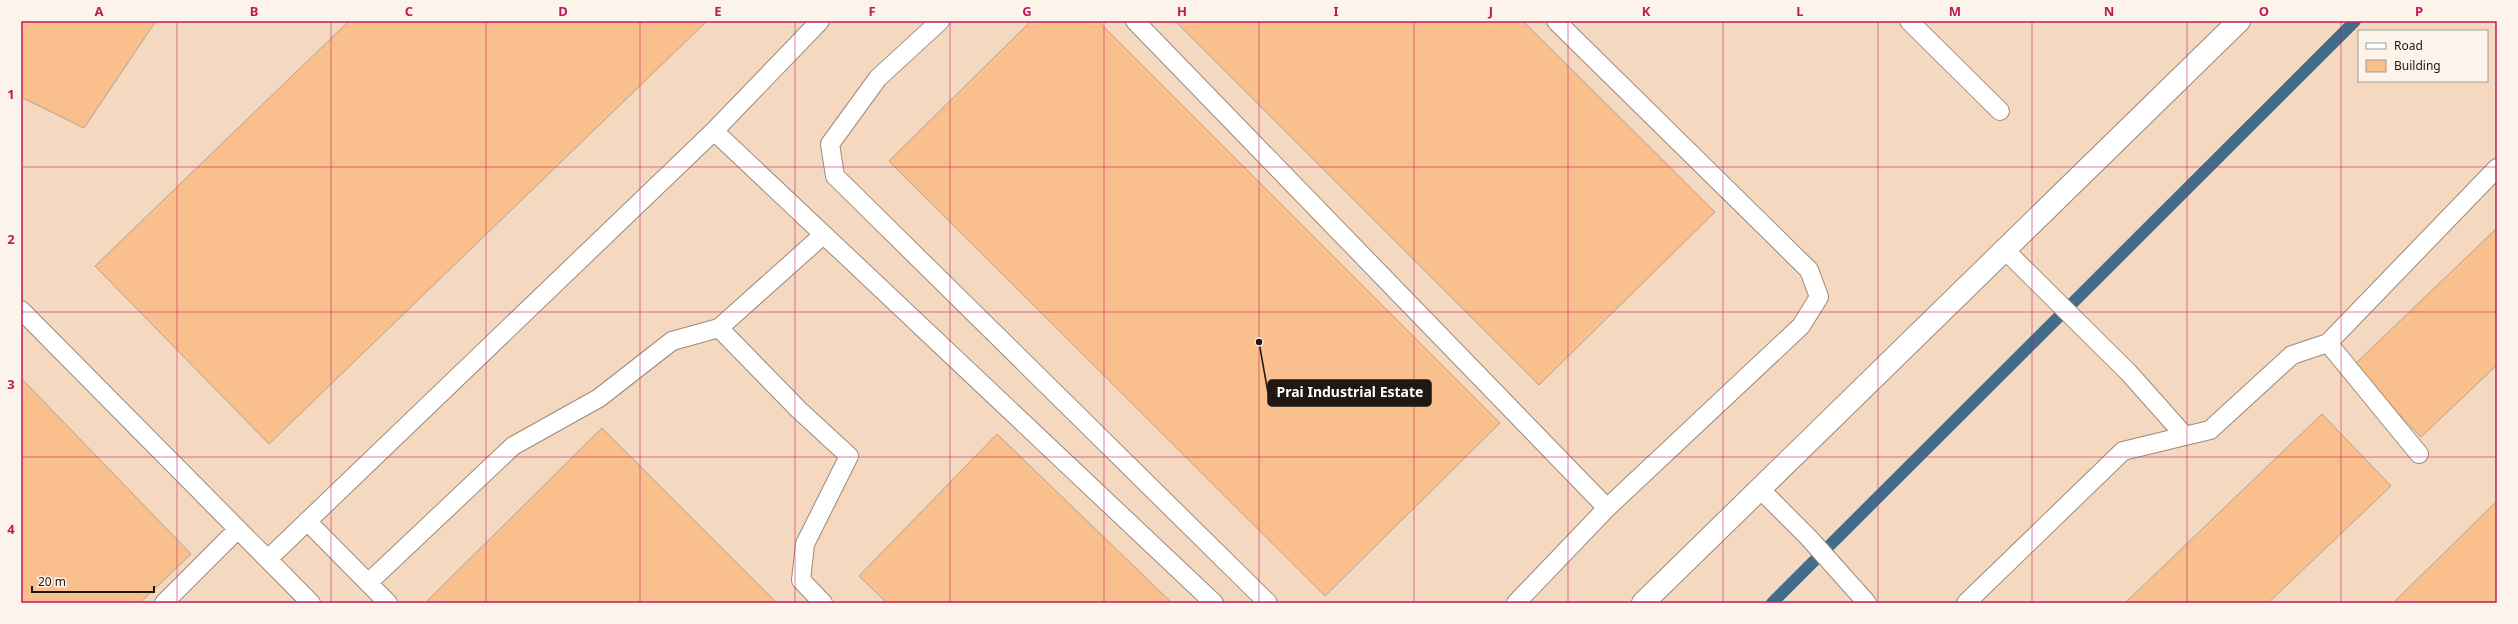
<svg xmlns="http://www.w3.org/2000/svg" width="2518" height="624" font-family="'Noto Sans',sans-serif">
<rect width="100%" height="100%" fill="#f9e3d0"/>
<!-- built -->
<path fill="#f4d8c0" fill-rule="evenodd" d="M21,21H2497V603H21ZM2359,31H2487V81H2359Z"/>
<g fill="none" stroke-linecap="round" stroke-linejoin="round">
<!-- stream -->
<path stroke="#426d8a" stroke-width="12" d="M1772,603L2355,21"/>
</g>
<!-- building -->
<path fill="#f9bf8c" stroke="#b6a18f" d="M21,21H156L84,128L21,97Z
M349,21H707L269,444L95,266Z
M1031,21H1098L1500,423L1325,596L889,161Z
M1175,21H1523L1715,212L1539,385Z
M2497,228V365L2421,437L2353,366Z
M21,378L191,554L140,603H21Z
M2322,414L2391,486L2268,603H2125Z
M602,428L777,603H425Z
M997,434L1172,603H887L859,576Z
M2497,501V603H2393Z"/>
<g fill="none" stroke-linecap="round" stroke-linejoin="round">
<defs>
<path id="lane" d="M940,21L878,78L830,144L835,176L1268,603
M1135,21L1607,508
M1909,21L2000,111
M714,131L1214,603
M2005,250L2129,373L2185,436L2210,430L2292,355L2328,343L2419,454
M21,310L311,603
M2328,343L2497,168
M1760,489L1809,538L1867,603
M307,521L388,603
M268,559L714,131L820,21
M368,583L513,446L599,398L672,341L719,328
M164,603L238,529
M823,603L801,580L805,544L849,456L799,410L719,328L823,235
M1516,603L1607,508L1801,326L1819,297L1809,270L1556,21
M1966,603L2123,451L2185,436"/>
<path id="street" d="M1643,603L2239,21"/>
</defs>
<!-- lane casing -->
<use href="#lane" stroke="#9e8a79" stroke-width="20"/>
<!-- street casing -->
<use href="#street" stroke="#9e8a79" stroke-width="24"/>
<!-- lane -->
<use href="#lane" stroke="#fff" stroke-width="18"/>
<!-- street -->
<use href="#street" stroke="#fff" stroke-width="22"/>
</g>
<!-- grid -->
<path fill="none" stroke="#c2185b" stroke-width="1" stroke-opacity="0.55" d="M177,21V603M331,21V603M486,21V603M640,21V603M795,21V603M950,21V603M1104,21V603M1259,21V603M1414,21V603M1568,21V603M1723,21V603M1878,21V603M2032,21V603M2187,21V603M2341,21V603M21,167H2497M21,312H2497M21,457H2497"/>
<!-- callouts -->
<path fill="none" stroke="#201812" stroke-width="1.5" d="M1259 342L1268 393"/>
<circle fill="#201812" stroke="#fcf3eb" stroke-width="1.5" cx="1259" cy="342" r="4"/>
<rect fill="#201812" stroke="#201812" stroke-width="1.5" x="1268" y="380" width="163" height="26" rx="4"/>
<g font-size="14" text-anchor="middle" font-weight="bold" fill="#fff">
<text x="1350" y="397">Prai Industrial Estate</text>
</g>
<!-- border -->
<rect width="2518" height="624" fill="none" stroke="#fcf3eb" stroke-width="44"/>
<!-- legend -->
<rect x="2358" y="30" width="130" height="52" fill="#fcf3eb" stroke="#a49b94"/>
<rect x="2366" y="43" width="20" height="6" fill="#ffffff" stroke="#a49b94"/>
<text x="2394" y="50" font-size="12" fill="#201812">Road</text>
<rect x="2366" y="60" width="20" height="12" fill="#f9bf8c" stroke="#a49b94"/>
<text x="2394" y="70" font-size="12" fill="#201812">Building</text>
<!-- scale -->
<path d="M32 586v6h122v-6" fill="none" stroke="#201812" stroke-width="2"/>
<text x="38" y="586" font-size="12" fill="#201812" stroke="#fcf3eb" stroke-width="3" paint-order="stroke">20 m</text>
<rect x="22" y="22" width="2474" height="580" fill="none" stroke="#c2185b" stroke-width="1.5"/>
<g font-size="13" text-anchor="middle" font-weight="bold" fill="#c2185b">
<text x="99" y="16">A</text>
<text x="254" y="16">B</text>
<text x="409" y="16">C</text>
<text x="563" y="16">D</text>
<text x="718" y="16">E</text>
<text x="872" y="16">F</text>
<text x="1027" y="16">G</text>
<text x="1182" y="16">H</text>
<text x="1336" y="16">I</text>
<text x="1491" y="16">J</text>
<text x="1646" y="16">K</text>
<text x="1800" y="16">L</text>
<text x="1955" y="16">M</text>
<text x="2109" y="16">N</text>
<text x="2264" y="16">O</text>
<text x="2419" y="16">P</text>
<text x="11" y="99">1</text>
<text x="11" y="244">2</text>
<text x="11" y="389">3</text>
<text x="11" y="534">4</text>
</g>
</svg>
